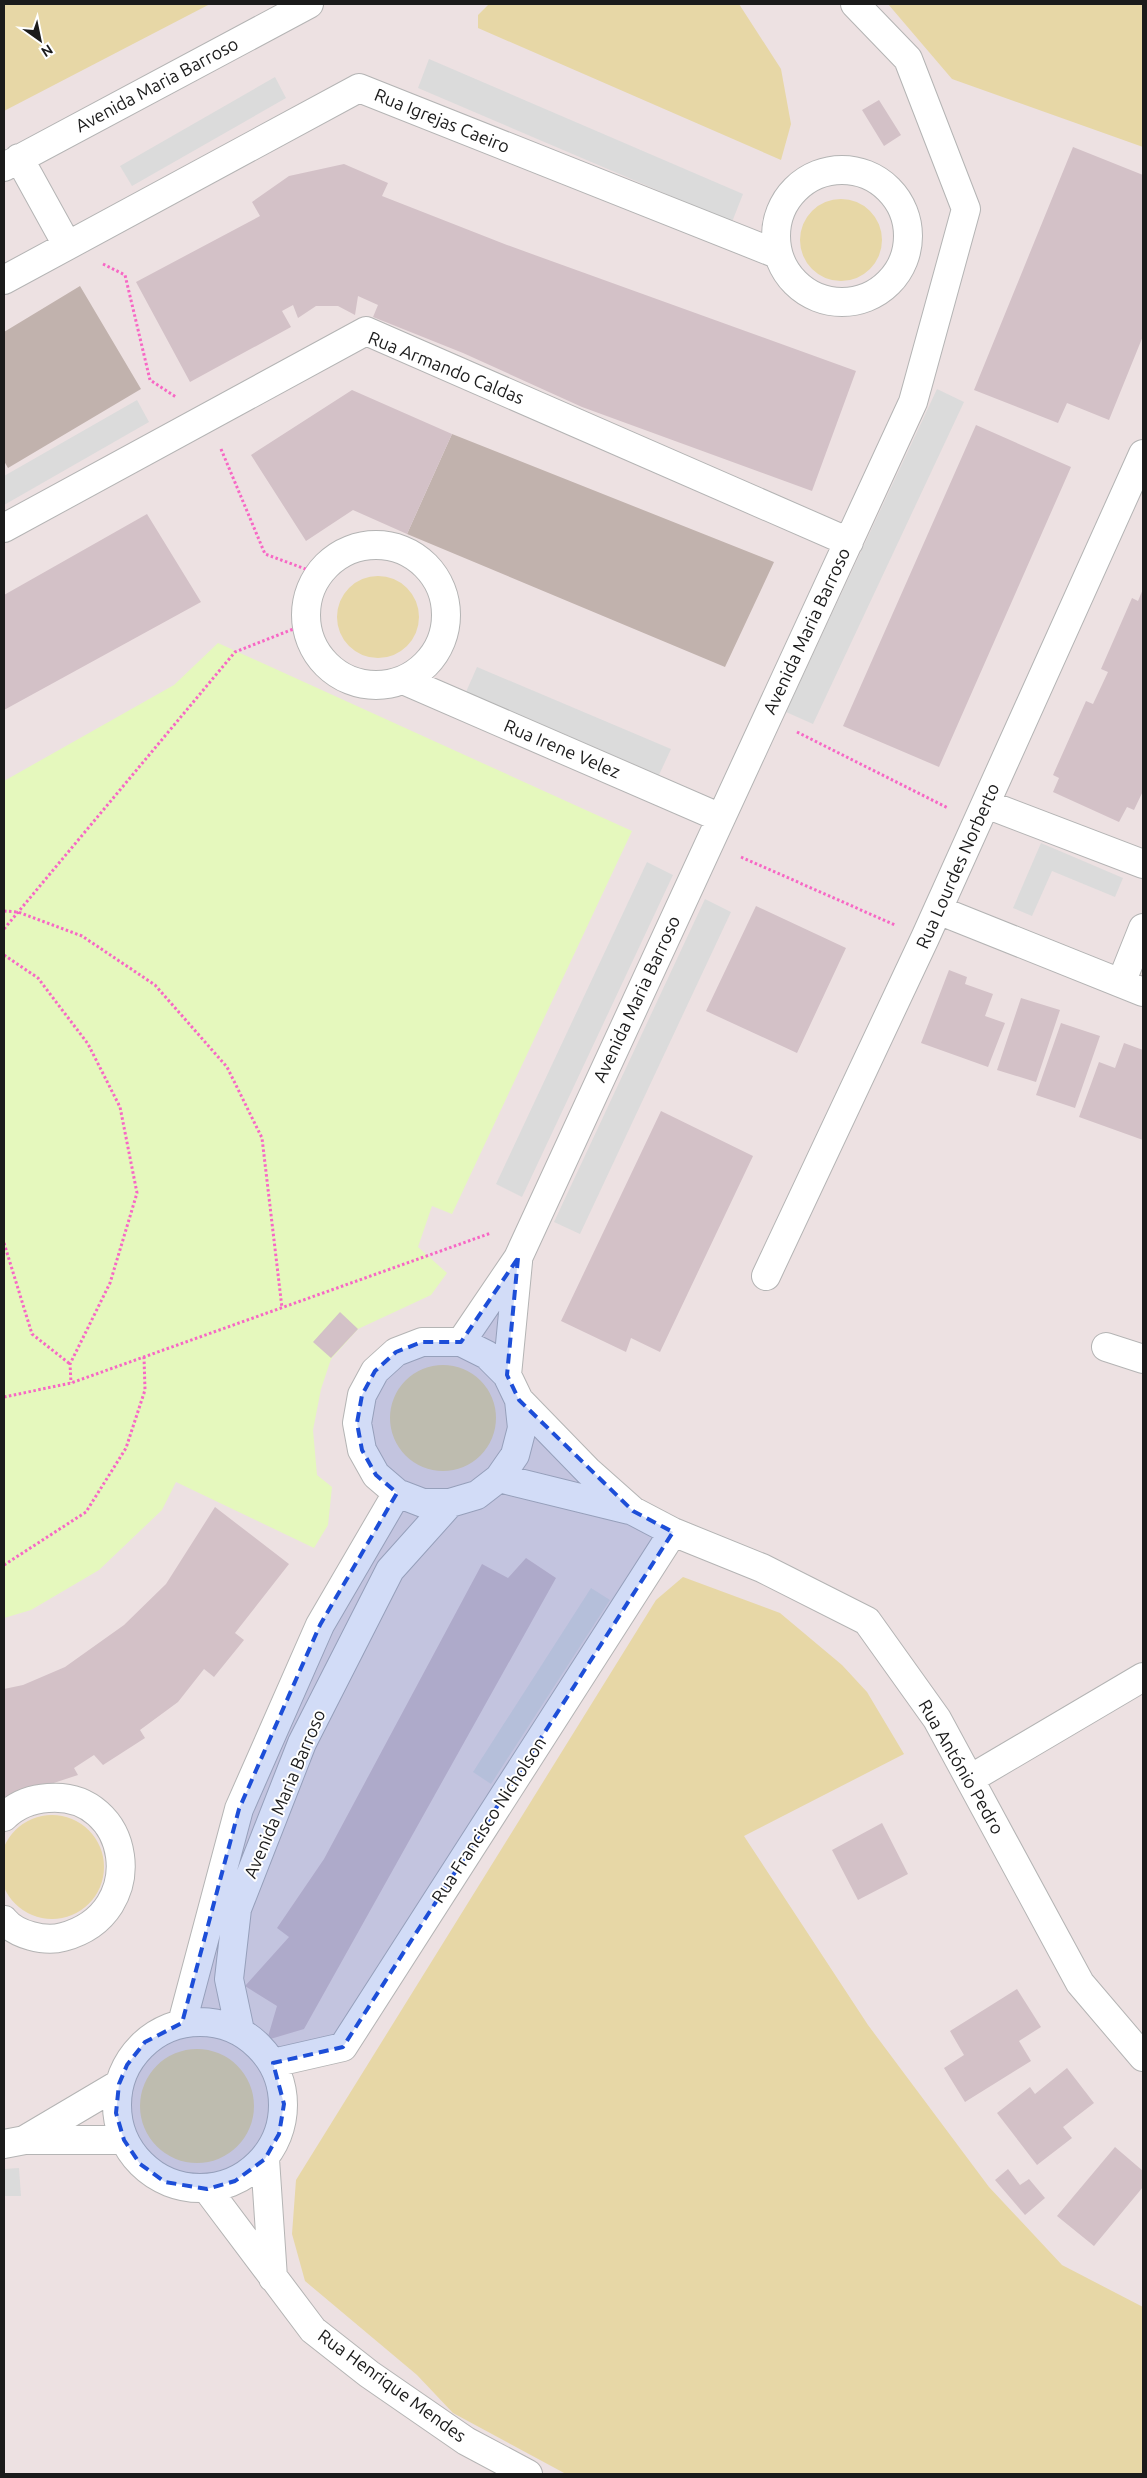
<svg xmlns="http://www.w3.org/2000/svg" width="1147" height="2478" font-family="Ubuntu,sans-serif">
<rect width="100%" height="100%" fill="#ede1e2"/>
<!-- construction -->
<path fill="#c1b2ad" d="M80,286L141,389L8,468L4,461V332Z
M452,434L774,562L725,667L407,534Z"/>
<!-- grass -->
<path fill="#e7d7a6" d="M4,4H210L4,111Z
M489,4H739L781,69L791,124L781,160L478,28V15Z
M888,4H1143V147L952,79Z
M800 240a41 41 0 1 1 82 0a41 41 0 1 1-82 0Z
M337 617a41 41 0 1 1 82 0a41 41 0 1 1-82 0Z
M390 1418a53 53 0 1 1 106 0a53 53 0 1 1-106 0Z
M683,1577L780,1613L842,1665L867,1692L904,1754L744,1836L868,2025L989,2187L1062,2265L1143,2307V2474H566L453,2413L417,2375L305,2281L292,2234L296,2180L656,1600Z
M0 1867a52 52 0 1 1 104 0a52 52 0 1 1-104 0Z
M140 2106a57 57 0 1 1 114 0a57 57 0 1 1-114 0Z"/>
<!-- park -->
<path fill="#e5f8bd" d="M218,643L632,831L452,1214L432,1206L418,1247L447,1273L431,1295L358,1329L331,1359L321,1389L313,1430L317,1475L332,1487L328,1525L314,1548L176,1482L162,1510L99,1570L31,1610L4,1618V781L174,685Z"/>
<!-- parking -->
<path fill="#dbdbdb" d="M429,59L743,194L732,222L418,88Z
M275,77L286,98L132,186L120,166Z
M937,389L964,402L813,724L786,712Z
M137,400L149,422L4,505V476Z
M477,667L671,749L659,775L466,692Z
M1041,843L1123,878L1115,897L1052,871L1032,916L1013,908Z
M647,862L673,875L522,1197L496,1184Z
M705,899L731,912L580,1234L554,1222Z
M591,1588L610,1600L491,1784L473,1772Z
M19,2168L21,2196H4V2169Z"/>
<!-- building -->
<path fill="#d3c1c7" d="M879,100L901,135L884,146L862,110Z
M1073,147L1143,175V336L1109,420L1067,403L1058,423L974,390Z
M344,164L388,183L382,196L507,245L856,371L812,491L582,407L463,353L373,317L378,305L358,296L355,315L338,306H316L298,318L293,305L282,311L291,327L190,382L136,282L260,216L252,202L289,176Z
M352,390L452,434L407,534L353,510L306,541L251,455Z
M976,425L1071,467L939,767L843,726Z
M147,514L201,602L4,710V595Z
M1143,589V791L1134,810L1127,807L1119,822L1053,792L1059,778L1053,775L1086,701L1093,704L1108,672L1101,669L1132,598L1138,601Z
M756,906L846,948L797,1053L706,1011Z
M949,970L967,977L965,984L993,994L985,1016L1005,1023L988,1067L921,1043Z
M1021,998L1060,1010L1036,1082L997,1070Z
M1061,1023L1100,1036L1075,1108L1036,1095Z
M1124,1043L1143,1050V1140L1079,1117L1099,1062L1115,1068Z
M661,1111L753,1156L660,1352L631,1338L626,1352L561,1321Z
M340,1312L358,1329L331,1358L313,1342Z
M215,1507L289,1564L235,1633L244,1640L214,1677L204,1669L178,1702L140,1730L145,1738L103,1765L94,1755L74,1768L78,1775L11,1797L4,1805V1689L23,1685L65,1667L124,1625L166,1584Z
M526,1558L556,1578L304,2029L267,2040L277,2006L245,1986L289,1937L277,1928L324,1859L482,1564L508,1578Z
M882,1823L908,1874L858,1900L832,1850Z
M1017,1989L1041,2027L1019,2041L1031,2061L965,2102L944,2068L964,2055L950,2031Z
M1067,2068L1094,2103L1063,2127L1072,2138L1037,2165L997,2113L1030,2087L1035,2094Z
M1115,2147L1143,2171V2187L1094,2246L1057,2216Z
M1008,2169L1020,2185L1029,2179L1045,2198L1025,2215L995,2180Z"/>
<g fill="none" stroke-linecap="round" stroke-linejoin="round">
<defs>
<path id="minor" d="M19,158L67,245
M4,167L309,4
M776 236a66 66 0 1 1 132 0a66 66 0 1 1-132 0Z
M4,280L359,88L777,254
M4,528L366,331L849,542
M306 615a70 70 0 1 1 140 0a70 70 0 1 1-140 0Z
M403,680L721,818
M986,804L1143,864
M938,910L1143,992
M1121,983L1143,928
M766,1276L925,938L1143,454
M461,1342L518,1258L913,402L966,209L908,59L855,4
M1106,1347L1143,1359
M507,1375L518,1262
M519,1400L588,1471L633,1511L673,1532L762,1568L867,1621L937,1719L1080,1983L1143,2057
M499,1478L629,1510
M970,1779L1143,1677
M4,1817C16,1805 32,1799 48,1798C131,1791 152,1913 63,1937C45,1942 16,1935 4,1920
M117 2105a83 83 0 1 1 166 0a83 83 0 1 1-166 0Z
M182,2023L239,1809L320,1625L397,1493
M240,2031L229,1979L237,1909L302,1743L390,1570L450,1503L477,1495L499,1478L515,1455L522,1428L519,1400L507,1375L487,1355L461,1342H422L396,1352L375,1371L362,1395L357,1423L362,1450L376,1475L397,1493L423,1503H450
M273,2063L343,2047L673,1532
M26,2139L119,2084
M4,2144L25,2140H124
M265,2159L273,2278
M207,2189L313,2330L369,2374L466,2441L528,2474"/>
</defs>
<!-- minor casing -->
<use href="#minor" stroke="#b4b4b4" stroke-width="30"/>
<!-- path -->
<path stroke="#f767c5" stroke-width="3" stroke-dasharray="2.5 2.5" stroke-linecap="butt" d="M103,264L125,275L150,380L176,397
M221,449L265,554L319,574
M797,732L948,808
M741,857L895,925
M4,911L18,912L82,936L155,985L227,1067L262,1138L282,1308
M4,929L235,652L306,624
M4,955L38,978L88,1044L120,1107L137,1193L110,1283L70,1364L71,1383
M4,1243L32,1334L70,1364
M4,1397L71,1383L491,1233
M4,1565L86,1512L126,1448L145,1390L144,1357"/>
<!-- minor -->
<use href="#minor" stroke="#fff" stroke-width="28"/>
</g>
<!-- marked area -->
<path fill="#1d4ed8" fill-opacity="0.2" stroke="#1d4ed8" stroke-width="4" stroke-dasharray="10 6" stroke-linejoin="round" d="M518,1258L507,1375L519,1400L633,1511L673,1532L343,2047L273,2063L284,2104L279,2134L265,2159L235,2181L207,2189L165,2182L140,2164L124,2140L116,2113L119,2084L127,2065L145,2042L182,2023L239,1809L320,1625L397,1493L376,1475L362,1450L357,1423L362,1395L375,1371L396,1352L422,1342H461Z"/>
<g text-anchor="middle" stroke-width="4" stroke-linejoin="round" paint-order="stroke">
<!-- street labels -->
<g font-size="18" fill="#1b1b1b" stroke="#fff">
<text transform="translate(157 85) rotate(-28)" y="6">Avenida Maria Barroso</text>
<text transform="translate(442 121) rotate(22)" y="6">Rua Igrejas Caeiro</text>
<text transform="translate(446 368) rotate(22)" y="6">Rua Armando Caldas</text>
<text transform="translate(807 631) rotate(-65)" y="6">Avenida Maria Barroso</text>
<text transform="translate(562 749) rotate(23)" y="6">Rua Irene Velez</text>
<text transform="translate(958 866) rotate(-66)" y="6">Rua Lourdes Norberto</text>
<text transform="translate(637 999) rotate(-65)" y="6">Avenida Maria Barroso</text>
<text transform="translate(961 1767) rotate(60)" y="6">Rua António Pedro</text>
<text transform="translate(285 1794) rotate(-67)" y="6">Avenida Maria Barroso</text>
<text transform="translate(489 1820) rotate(-57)" y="6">Rua Francisco Nicholson</text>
<text transform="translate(392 2386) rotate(36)" y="6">Rua Henrique Mendes</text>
</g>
</g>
<!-- border -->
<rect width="1147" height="2478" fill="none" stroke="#1b1b1b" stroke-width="10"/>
<!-- north arrow -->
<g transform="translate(40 40) rotate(147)" stroke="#ffffff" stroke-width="4" paint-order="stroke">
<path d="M0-4L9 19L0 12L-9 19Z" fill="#1b1b1b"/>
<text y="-8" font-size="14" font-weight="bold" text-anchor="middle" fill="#1b1b1b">N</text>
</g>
</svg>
